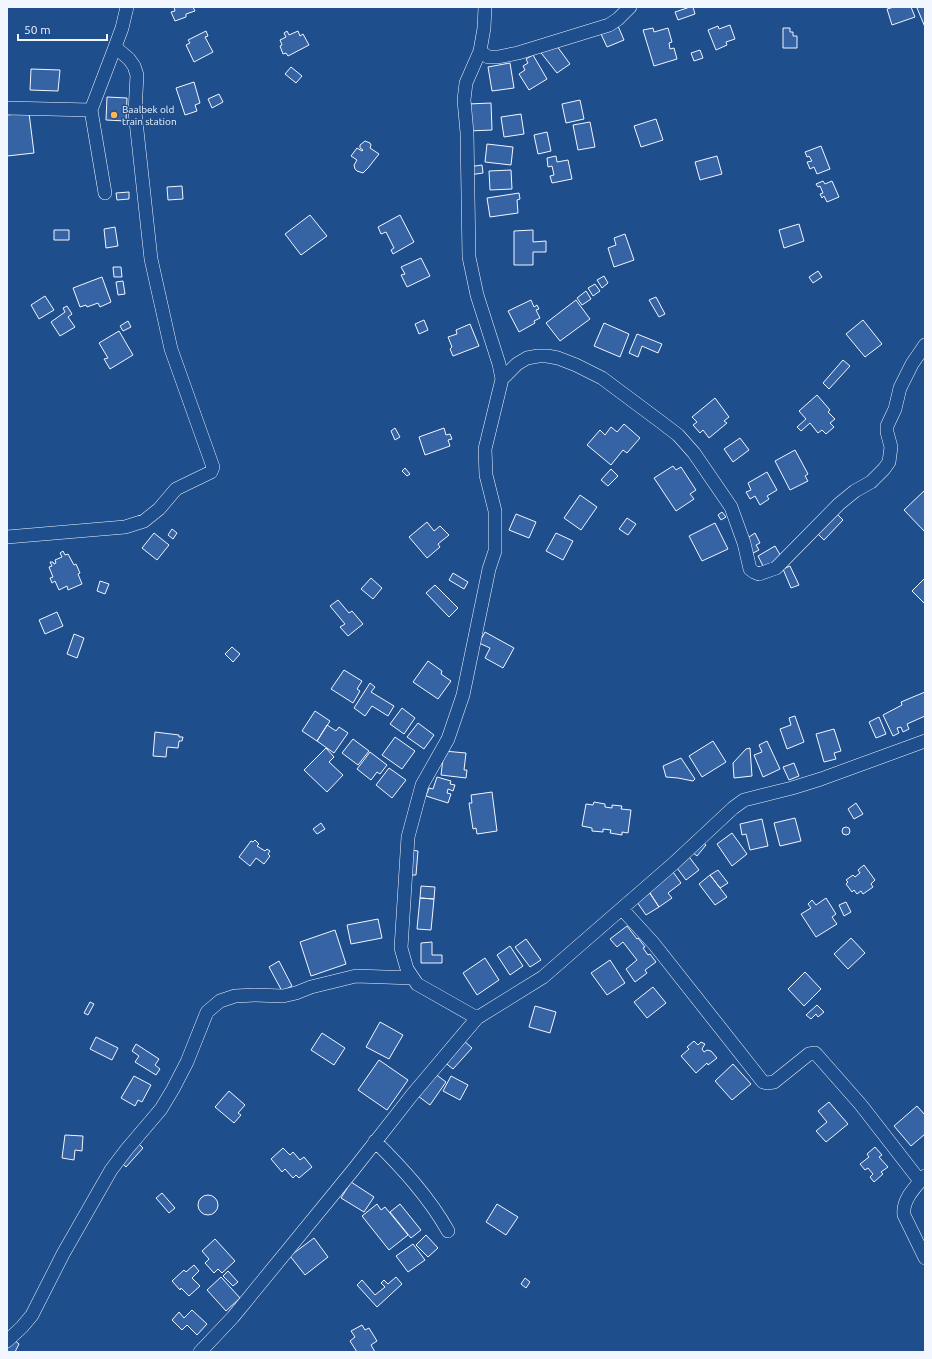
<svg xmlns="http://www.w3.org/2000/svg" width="932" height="1359" font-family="Ubuntu,sans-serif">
<rect width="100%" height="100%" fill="#1f4e8c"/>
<!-- building -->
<path fill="#3563a3" stroke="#f2f6ff" d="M174,7H193L195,11L186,14V17L175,21L171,12L175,11Z
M690,7H693L695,14L678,20L675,12Z
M894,7H911L915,17L892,25L887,9Z
M919,7H925V27L917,8Z
M730,25L735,39L726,42L727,45L716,50L708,30L718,26L719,29Z
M618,26L624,40L607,47L601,34Z
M653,28L654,32L668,28L672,42L669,43L670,49L674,48L677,59L654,66L643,30Z
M783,28H790V32H793V36H797V48H783Z
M206,31L208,36L205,37L213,52L194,62L186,45L190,43L188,40Z
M287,31L289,35L298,31L300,36L303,34L309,45L288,56L286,53L283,54L280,46L282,45L280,40L286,37L284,33Z
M554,42L570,64L557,73L538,49Z
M700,50L703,58L694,61L691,53Z
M533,55L547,79L529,90L519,74L525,70L523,66L528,63L526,59Z
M510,63L514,88L492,91L488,67Z
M291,67L302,76L296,83L285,74Z
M31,69L60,70L58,91L30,90Z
M194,82L200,103L195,105L197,111L185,115L176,88Z
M219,94L223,102L212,108L208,99Z
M107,97L127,98L126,121L106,120Z
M580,100L584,119L566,123L562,104Z
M491,103L492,130L468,131V104Z
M29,113L34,153L7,156V115Z
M521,114L524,134L504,137L501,117Z
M656,119L663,140L641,147L634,126Z
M590,122L595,147L578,150L573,125Z
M547,132L551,151L538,154L534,135Z
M365,141L370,143L371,145L370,148L379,154L368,168L363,173L357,171L355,169L354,165L357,160L351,156L357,148L362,151L363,150L360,148V145Z
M487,144L513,147L511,165L485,162Z
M821,146L830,169L817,174L814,167L810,169L807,162L812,161L809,156L807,157L805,152Z
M556,156L557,162L568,160L572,179L552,183L550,176L554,175L552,166L548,167L547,158Z
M717,156L722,174L700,180L695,162Z
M482,165L483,173L469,175L468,167Z
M511,170L512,189L490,190L489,171Z
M823,181L825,184L832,181L839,197L827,202L824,196L822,198L820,194L823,193L820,186L818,187L816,184Z
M182,186L183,199L168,200L167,187Z
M129,192V199L117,200L116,193Z
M519,193L520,199L517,200L518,213L490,217L487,198Z
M310,215L327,236L301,255L285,234Z
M400,215L414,242L393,254L391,250L394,248L386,232L381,234L378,227Z
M799,224L804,241L784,248L779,230Z
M115,227L118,246L106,248L104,229Z
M54,230H69V240H54Z
M533,230V242L546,241V252H533V265H514V231Z
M625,234L634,260L614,267L608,248L616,245L614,238Z
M421,258L430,276L407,287L401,275L405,274L401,267Z
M113,267H121L122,277H114Z
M818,271L822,277L813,283L809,277Z
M604,276L608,283L602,288L597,280Z
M102,277L111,302L100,307L98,303L87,307L86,305L80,307L73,288Z
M123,281L125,294L118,295L116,282Z
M595,284L600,291L593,296L588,288Z
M586,291L591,299L582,305L577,298Z
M45,296L54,310L39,319L31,305Z
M656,297L665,314L659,317L649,300Z
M531,300L534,307L537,305L539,309L536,310L540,318L534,321L535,323L519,332L508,311Z
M576,300L590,319L560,341L546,323Z
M67,306L72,314L68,317L75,327L60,336L51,322L65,312L63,308Z
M424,320L428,330L419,334L415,324Z
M863,320L882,344L865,357L846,334Z
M128,321L131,327L123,331L120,326Z
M604,323L629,334L620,357L594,346Z
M470,324L479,346L453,356L450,349L452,347L448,337L457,334L456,330Z
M119,331L133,355L110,369L104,359L108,358L99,343Z
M637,334L662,344L658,353L642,346L638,357L629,353Z
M843,360L850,366L829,389L823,383Z
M817,395L830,410L828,412L835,419L830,423L834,427L826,434L822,430L818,433L810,423L801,431L797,427L806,419L799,411Z
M715,398L729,417L724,421L727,423L709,438L703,430L700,433L693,425L697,422L692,417Z
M624,424L640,438L627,453L623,450L611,465L587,445L600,430L605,435L611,427L617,432Z
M395,428L400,437L395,440L391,431Z
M444,428L446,435L450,434L452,439L448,440L450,446L425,455L419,437Z
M740,438L749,450L733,462L724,449Z
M795,450L808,474L805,476L808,481L790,490L775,461Z
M673,466L676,470L681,467L696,490L690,494L694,499L676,511L654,478Z
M405,468L410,474L407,476L402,471Z
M611,469L618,476L608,486L601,480Z
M767,472L777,490L767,496L769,499L760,505L755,496L750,499L746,492L751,490L748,483Z
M925,490V532L904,510Z
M580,495L597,507L581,530L564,518Z
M722,512L726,517L721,520L718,515Z
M836,513L843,520L824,540L817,533Z
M516,514L536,522L529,538L509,530Z
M627,518L636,524L628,535L619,529Z
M427,522L434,531L440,526L449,535L438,544L440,547L427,558L409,537Z
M715,523L728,549L702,561L689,536Z
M172,529L177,533L173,539L168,535Z
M154,533L169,545L157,560L142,548Z
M556,533L573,541L563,560L546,551Z
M755,533L760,543L756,545L759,550L753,553L746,539Z
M775,546L782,558L764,568L758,556Z
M63,551L65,555L68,554L74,565L76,564L80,573L78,574L82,584L68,590L67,586L59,590L55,581L52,583L50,578L53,577L49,567L52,566L50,562H53L54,564L56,563L55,560L62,557L60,553Z
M790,566L799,585L791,588L783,569Z
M453,573L468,582L464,589L449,580Z
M371,578L382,588L373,599L361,589Z
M925,578V604L912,591Z
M100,581L109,584L105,594L97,591Z
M435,585L458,608L449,617L426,593Z
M338,600L349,613L352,611L363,624L348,636L340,627L345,624L330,606Z
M57,612L63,626L45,634L39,620Z
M485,632L514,648L503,668L485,658L490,648L479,643Z
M74,634L84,638L77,658L67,654Z
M232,647L240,654L233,662L225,654Z
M428,661L442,671L441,674L451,681L438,699L413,682Z
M344,670L362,681L357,689L360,691L353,703L331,689Z
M370,683L375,687L371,692L394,706L388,716L372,706L365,716L354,708Z
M925,692V716L907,724L909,729L903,732L901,727L897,728L899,733L893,736L883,715L902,705L901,702Z
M402,708L415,718L404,734L390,724Z
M315,711L330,721L317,741L302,731Z
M795,716L804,742L787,749L780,729L791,725L789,718Z
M879,717L886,734L876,738L869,722Z
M418,723L434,735L424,749L407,737Z
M327,725L336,731L339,727L348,733L334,753L317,741Z
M834,729L841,751L834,753L836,759L824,762L816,734Z
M155,732L179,735V737H183L182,741H179L178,748L167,747L166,757L153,756Z
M395,737L415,751L402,769L382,755Z
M353,739L369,751L358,765L342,753Z
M713,741L726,762L702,777L689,756Z
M767,741L780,769L763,777L754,755L762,752L759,745Z
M326,748L334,757L329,762L343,775L327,792L304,770Z
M750,748L752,776L734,778L733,763L746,749Z
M444,751L466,753L464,770H467L466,778L441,775Z
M370,752L387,765L380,774L377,772L371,780L357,769Z
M681,758L695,779L693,781L678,778L666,777L663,766Z
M794,763L799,776L789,780L783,767Z
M389,768L406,780L392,798L376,785Z
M437,777L451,781L450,784L455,785L453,791L448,789L447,793L451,794L448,803L426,796L429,788L433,789Z
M492,792L497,831L477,834L476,828L473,829L469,803H472L471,795Z
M594,802L605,804V807L612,808V805L622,806L621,809L631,810L628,833L622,832V835L610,833L611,830L603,829V832L592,831V828L582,826L586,804L593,805Z
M856,803L863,814L854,819L848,809Z
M795,818L801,841L780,846L774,823Z
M762,819L768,846L750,850L746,834L742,835L740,824Z
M321,823L325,829L317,834L313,829Z
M842 831a4 4 0 1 1 8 0a4 4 0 1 1-8 0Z
M732,833L747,854L732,866L717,844Z
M255,840L259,844L257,846L265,851L267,849L270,851L268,854L270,856L264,864L256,858L250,866L239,857L251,841L253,842Z
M701,841L706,845L697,856L692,852Z
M411,850L418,851L416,875H408Z
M687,854L699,870L686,880L674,864Z
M864,865L875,880L871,884L873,887L863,894L861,891L857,894L854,890L852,892L846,884L848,882L846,880L853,875L855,877L860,873L858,870Z
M718,870L728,883L720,888L710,875Z
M673,872L681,883L668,893L672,898L659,907L647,889Z
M710,875L727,897L715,905L699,884Z
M421,886L435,887L434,899L420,898Z
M650,893L659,907L646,915L637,902Z
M420,898L434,899L431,930L417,929Z
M826,898L836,914L832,917L837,924L816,937L801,914L811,908L808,904L812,900L816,905Z
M846,902L851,912L844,916L839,905Z
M378,919L382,938L351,944L347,925Z
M627,926L637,939L638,938L645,947L643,948L648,955L650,954L656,962L645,970L647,973L635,982L626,969L637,960L623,942L617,947L610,939Z
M335,930L346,964L311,976L300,942Z
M851,938L865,953L848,969L834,954Z
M526,939L541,960L530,967L515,947Z
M432,942V955H442V963H421V943Z
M510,946L523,966L510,975L497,955Z
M485,958L499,980L477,995L463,973Z
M610,960L625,983L607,995L591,973Z
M279,961L292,986L282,991L269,967Z
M805,972L821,989L804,1006L788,989Z
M653,987L666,1003L647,1018L634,1002Z
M90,1002L94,1004L88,1015L84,1013Z
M817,1005L824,1012L818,1017L816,1014L811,1019L806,1015Z
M535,1006L556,1012L550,1033L529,1027Z
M380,1022L403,1035L389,1059L366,1047Z
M322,1033L345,1048L334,1065L311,1050Z
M96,1037L118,1048L112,1060L90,1049Z
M463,1040L472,1048L453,1069L443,1061Z
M694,1041L698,1045L701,1042L705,1044L702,1049L704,1052L707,1050L711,1051L717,1058L708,1065L707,1063L696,1073L681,1056L689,1049L687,1047Z
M136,1044L159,1059L155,1065L160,1069L156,1075L135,1062L139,1056L132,1051Z
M379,1060L408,1080L387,1110L358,1090Z
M733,1064L751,1084L732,1100L715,1081Z
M434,1073L446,1082L430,1105L418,1096Z
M134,1076L151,1085L142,1102L138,1100L135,1106L121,1098Z
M451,1076L468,1085L460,1100L443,1091Z
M229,1091L245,1105L238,1113L241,1115L234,1123L215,1107Z
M829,1102L848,1124L826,1142L816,1131L827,1122L818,1111Z
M917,1106L925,1115V1134L911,1146L894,1126Z
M65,1135L83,1136L82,1151L75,1150L74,1160L62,1158Z
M137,1142L143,1148L126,1167L120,1161Z
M875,1147L882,1155L879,1157L888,1167L881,1172L883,1174L874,1182L870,1177L873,1174L868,1168L865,1170L860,1164L869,1157L867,1154Z
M283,1148L290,1155L293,1152L300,1160L304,1157L312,1167L299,1178L296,1175L293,1178L285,1169L282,1172L271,1159Z
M351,1182L374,1197L364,1212L341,1198Z
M162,1193L175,1208L169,1213L156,1198Z
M198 1205a10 10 0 1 1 20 0a10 10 0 1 1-20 0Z
M377,1204L381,1210L385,1207L408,1235L389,1250L362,1216Z
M400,1204L421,1230L411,1238L390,1212Z
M497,1204L518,1217L506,1235L486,1222Z
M426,1235L438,1248L428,1257L416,1245Z
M314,1238L328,1257L305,1275L290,1256Z
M215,1239L235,1261L222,1273L218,1269L214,1273L205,1263L209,1259L202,1251Z
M413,1244L425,1260L408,1272L396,1256Z
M194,1265L199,1271L192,1278L200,1286L189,1296L181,1288L180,1290L172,1281L184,1270L186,1272Z
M228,1271L238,1282L233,1286L223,1276Z
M221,1277L240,1298L226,1311L207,1290Z
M396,1277L402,1284L377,1307L357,1285L362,1280L375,1295L385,1287L381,1283L384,1280L388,1284Z
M525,1278L530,1282L526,1288L521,1284Z
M192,1310L207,1324L197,1335L187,1325L182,1330L172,1320L179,1312L184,1318Z
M362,1325L365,1330L369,1328L377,1341L371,1345L375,1352H357L350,1341L355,1337L351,1331Z
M13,1339L19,1344L15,1352H7V1345Z"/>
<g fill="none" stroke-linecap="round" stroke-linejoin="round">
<defs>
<path id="minor" d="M480,51L488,57H498L518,53L609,25L618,19L630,7
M7,108L91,110
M105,193L91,110L115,47L122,28L127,7
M502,379L517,364L527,358L538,356H547L558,358L576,365L602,378L661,422L678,435L694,453L731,507L744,543L750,569L754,572L759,574L776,568L839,504L855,491L871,482L884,469L889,462L891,447L887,432V426L895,409L900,388L912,364L925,345
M7,537L125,527L144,521L159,509L176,489L211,472L213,467L171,349L151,259L135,112L137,75L134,66L129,59L115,47
M622,909L654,944L763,1082L767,1083L774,1082L809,1054L815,1053L817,1055L861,1105L920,1181
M477,1018L417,984L407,969L401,948L408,837L422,785L448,739L463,695L489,569L495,551V511L486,475L485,449L502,379L499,364L477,295L469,257L467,133L464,100L466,83L480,51L484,28L485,7
M375,1141C402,1168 429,1197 448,1231
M925,1176C915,1187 902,1200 904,1215L925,1258
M7,1341L22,1327L32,1315L63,1254L111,1170L127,1149L161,1109L173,1089L187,1062L207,1012L220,1001L235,996L255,995L283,996L296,993L311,987L356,976L413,978
M200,1352L233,1317L354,1169L412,1095L477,1018L543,977L673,864L733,808L744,800L792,788L821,779L925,741"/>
</defs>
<!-- minor casing -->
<use href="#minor" stroke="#f2f6ff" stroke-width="14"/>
<!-- minor -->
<use href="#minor" stroke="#1f4e8c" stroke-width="13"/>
</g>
<!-- markers -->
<circle fill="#ffb74d" stroke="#1f4e8c" stroke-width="1.5" cx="114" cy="115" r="4"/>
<g text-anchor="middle" stroke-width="3" stroke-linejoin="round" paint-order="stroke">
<!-- poi labels -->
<g font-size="10" fill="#f2f6ff" stroke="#1f4e8c" text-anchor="start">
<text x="122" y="113">Baalbek old<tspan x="122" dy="12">train station</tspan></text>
</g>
</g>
<!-- border -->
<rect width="932" height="1359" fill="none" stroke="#f2f6ff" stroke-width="16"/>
<!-- scale -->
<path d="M18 34v6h89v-6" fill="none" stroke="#f2f6ff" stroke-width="2"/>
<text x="24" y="34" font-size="12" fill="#f2f6ff" stroke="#1f4e8c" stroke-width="3" paint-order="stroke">50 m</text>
</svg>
